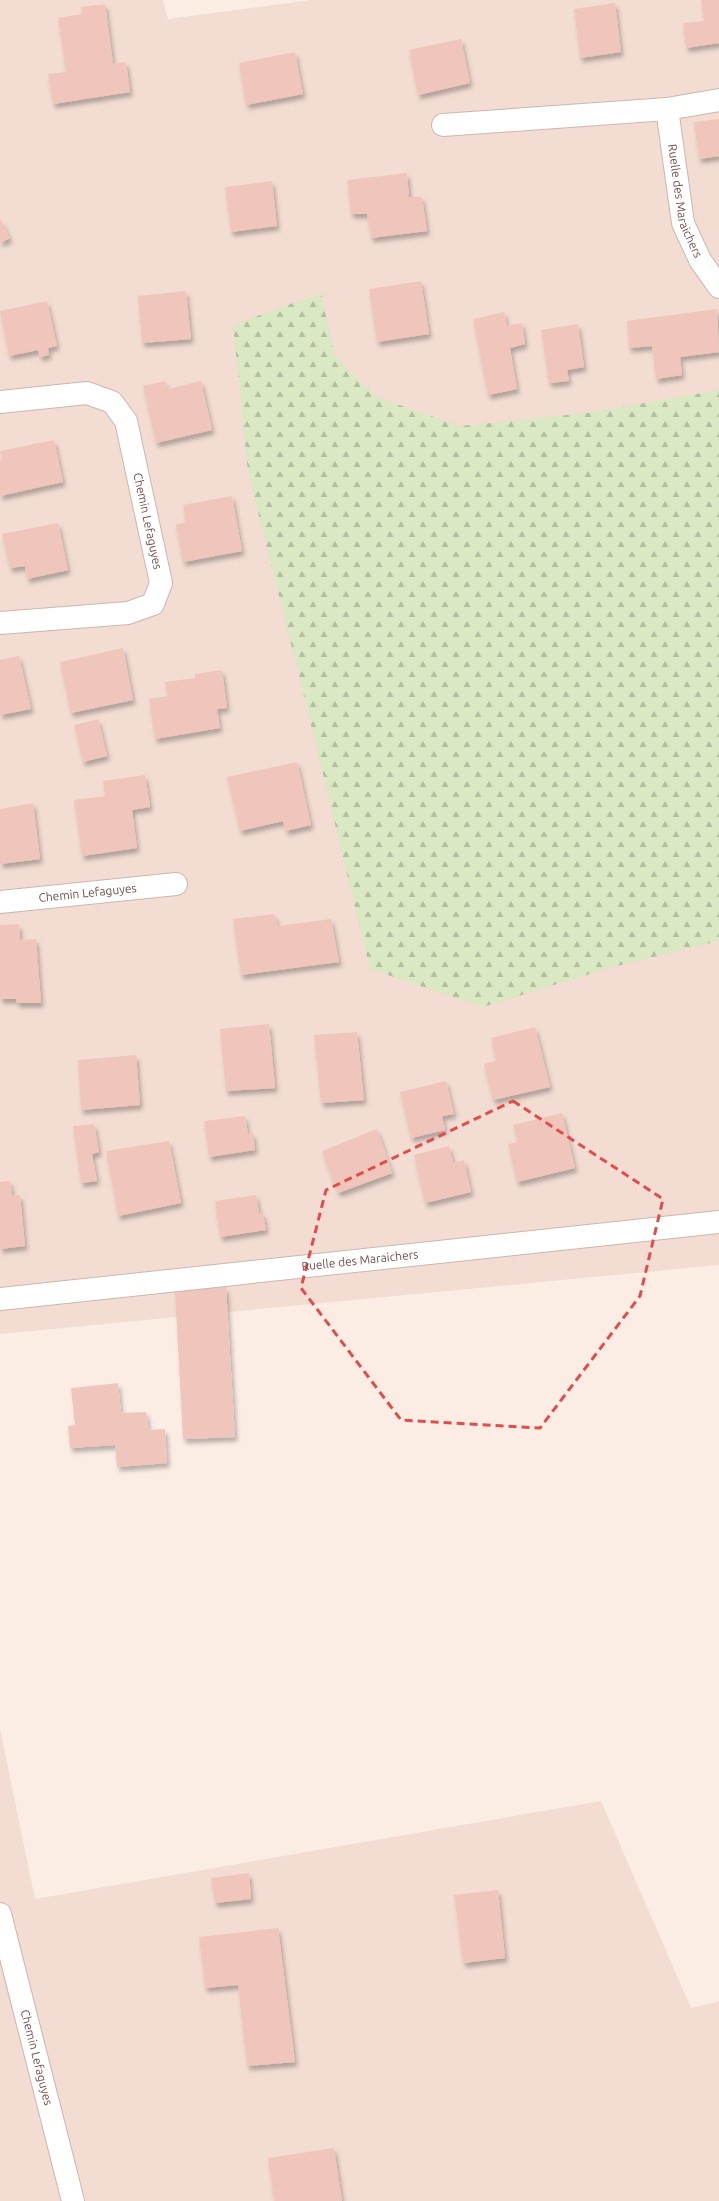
<svg xmlns="http://www.w3.org/2000/svg" width="719" height="2201" font-family="Ubuntu,sans-serif">
<defs>
<pattern id="forest-firs" width="22" height="20" patternUnits="userSpaceOnUse"><rect width="22" height="20" fill="#dae8c3"/><path d="M5 1l3.5 6h-7zM16 11l3.5 6h-7z" fill="#b5bea0"/></pattern>
<filter id="shadow"><feDropShadow dx="2.5" dy="4.5" stdDeviation="2" flood-color="#0004"/></filter>
</defs>
<rect width="100%" height="100%" fill="#fbede4"/>
<!-- residential -->
<path fill="#f3ddd2" d="M0,0H163L168,19L311,0H719V1265L0,1334Z
M0,1728L35,1899L601,1801L691,2008L719,2001V2201H0Z"/>
<!-- forest -->
<path fill="url(#forest-firs)" d="M321,293L335,357L377,397L460,426L587,413L719,390V941L609,968L483,1007L370,969L307,708L248,472L233,325Z"/>
<!-- building -->
<path fill="#f0c5bc" filter="url(#shadow)" d="M701,0H719V43L686,48L683,23L704,21Z
M615,3L621,52L580,58L574,9Z
M105,4L113,64L126,62L130,92L53,104L48,74L66,72L58,18L82,14L81,7Z
M461,39L470,83L418,95L409,50Z
M295,52L303,94L246,105L239,63Z
M719,119V156L699,159L694,122Z
M407,173L409,197H422L427,231L371,238L367,214H351L347,180Z
M272,181L277,226L231,232L225,187Z
M0,218L10,238L0,243Z
M421,281L429,334L377,342L369,289Z
M186,291L191,339L142,343L138,296Z
M47,301L57,346L48,348L49,355L40,357L38,350L9,356L0,311Z
M717,309L719,352L680,357L682,375L656,379L652,346L629,348L627,321Z
M504,312L507,326L522,323L525,344L510,348L517,389L488,395L473,319Z
M578,324L584,367L567,370L569,381L549,383L541,330Z
M165,381L167,389L201,381L212,430L156,443L143,386Z
M54,440L63,482L0,496V461L2,460L0,451Z
M232,496L242,551L183,562L176,525L186,522L183,505Z
M58,523L68,570L27,579L25,566L10,568L2,534Z
M123,648L133,700L71,713L60,662Z
M19,656L31,709L0,715V660Z
M222,670L227,708L217,709L220,728L155,739L149,699L168,696L165,682L195,678V674Z
M98,719L107,756L83,762L74,725Z
M297,762L311,825L286,831L283,821L240,831L227,777Z
M145,775L150,807L132,810L137,848L82,856L74,800L105,796L103,781Z
M33,803L40,859L0,864V809Z
M274,914L278,926L331,919L339,962L241,975L233,919Z
M19,924L20,940L36,939L41,1003H17L16,999H0V925Z
M269,1024L275,1088L226,1091L220,1029Z
M535,1027L550,1087L493,1100L484,1064L496,1061L491,1038Z
M357,1032L364,1100L321,1103L314,1035Z
M136,1055L140,1105L81,1110L78,1060Z
M446,1081L454,1114L442,1116L445,1130L411,1138L400,1092Z
M562,1113L575,1168L517,1182L508,1144L518,1142L513,1125Z
M245,1116L248,1134L253,1133L255,1150L209,1157L204,1121Z
M94,1124L99,1152L92,1154L97,1181L81,1183L73,1126Z
M377,1129L392,1173L338,1193L322,1151Z
M169,1141L181,1203L118,1216L106,1151Z
M449,1146L453,1163L464,1160L471,1192L425,1203L414,1155Z
M10,1181L12,1196L20,1195L25,1246L0,1249V1182Z
M256,1195L259,1213H263L266,1230L220,1237L215,1201Z
M226,1287L235,1437L183,1439L175,1291Z
M118,1383L121,1413L146,1412L149,1430L165,1429L167,1463L117,1467L115,1445L70,1448L68,1426L75,1425L71,1388Z
M249,1873L251,1899L215,1903L211,1878Z
M498,1890L505,1958L463,1963L454,1895Z
M278,1928L295,2062L247,2066L238,1985L205,1988L199,1937Z
M334,2148L342,2201H274L268,2158Z"/>
<g fill="none" stroke-linecap="round" stroke-linejoin="round">
<defs>
<g id="minor">
<path id="s1" d="M667,109L683,223L700,260L719,287"/>
<path d="M443,125L667,109L719,100"/>
<path id="s2" d="M0,402L87,393L112,402L126,421L161,583L153,604L128,613L0,623"/>
<path id="s3" d="M0,902L176,884"/>
<path id="s4" d="M0,1299L719,1222"/>
</g>
<g id="secondary">
<path id="s5" d="M0,1914L73,2201"/>
</g>
</defs>
<!-- minor casing -->
<use href="#minor" stroke="#ceb5ae" stroke-width="24"/>
<!-- secondary casing -->
<use href="#secondary" stroke="#d1b3ab" stroke-width="24"/>
<!-- minor -->
<use href="#minor" stroke="#fff" stroke-width="22"/>
<!-- secondary -->
<use href="#secondary" stroke="#fff" stroke-width="22"/>
</g>
<!-- marked area -->
<path fill="none" stroke="#e14d4d" stroke-width="3" stroke-dasharray="8 5" stroke-linejoin="round" d="M513,1101L663,1199L640,1296L540,1428L401,1420L301,1288L326,1190Z"/>
<g text-anchor="middle" stroke-width="4" stroke-linejoin="round" paint-order="stroke">
<!-- street labels -->
<g font-size="12" fill="#73504a" stroke="#fef2ea">
<text dy="4" stroke="none"><textPath href="#s1" startOffset="94">Ruelle des Maraichers</textPath></text>
<text dy="4" stroke="none"><textPath href="#s2" startOffset="240">Chemin Lefaguyes</textPath></text>
<text dy="4" stroke="none"><textPath href="#s3" startOffset="88">Chemin Lefaguyes</textPath></text>
<text dy="4" stroke="none"><textPath href="#s4" startOffset="362">Ruelle des Maraichers</textPath></text>
<text dy="4" stroke="none"><textPath href="#s5" startOffset="148">Chemin Lefaguyes</textPath></text>
</g>
</g>
</svg>
